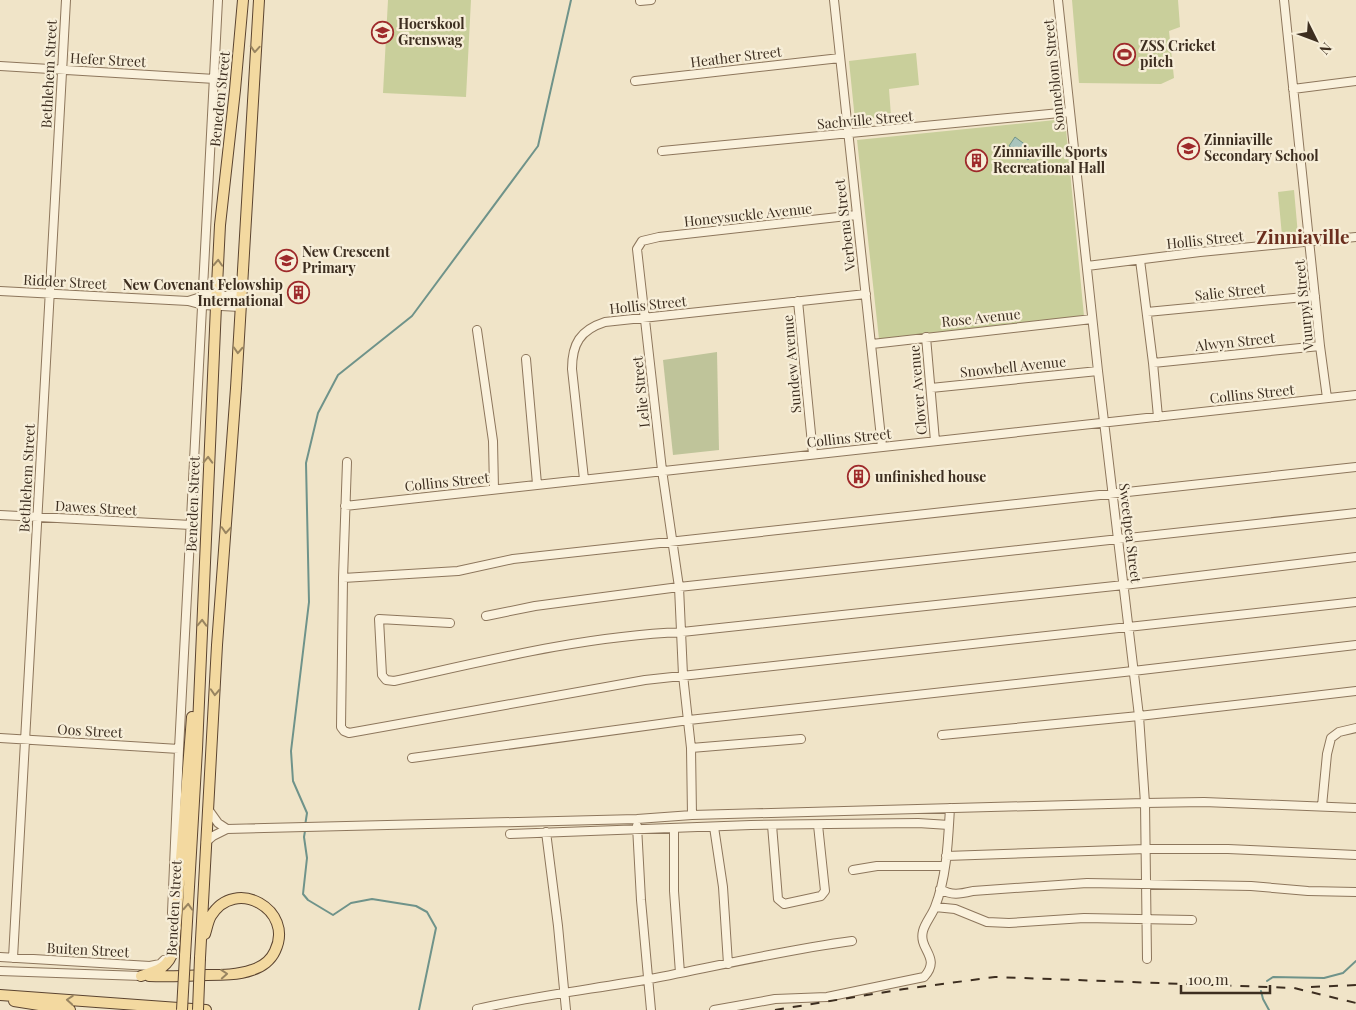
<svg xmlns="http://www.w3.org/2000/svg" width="1356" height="1010" font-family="'Playfair Display',serif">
<rect width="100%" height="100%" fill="#f0e4c8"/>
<!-- green -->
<path fill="#c9cf9b" d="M388,0H471L466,97L383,93Z
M1072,0H1178L1180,27L1169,31L1174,78L1161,84L1079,83Z
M916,53L919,85L889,89L891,116L855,120L849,61Z
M1065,119L1084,316L879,339L857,140Z
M1294,190L1298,235L1282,236L1278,192Z"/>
<!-- cemetery -->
<path fill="#bfc49a" d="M717,352L719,450L673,455L663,360Z"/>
<!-- water -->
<path fill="#a9c4bc" stroke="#6f938a" d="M1015,137L1035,152L1028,160L1009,146Z"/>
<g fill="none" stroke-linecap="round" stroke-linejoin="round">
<!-- stream -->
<path stroke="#6f938a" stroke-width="2" d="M305,826L307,813L293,781L291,751L309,602L306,463L318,413L338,375L412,316L538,146L571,0
M305,831L304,837L307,858L303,894L308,900L333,915L351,903L372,899L416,906L427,912L436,928L419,1010
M1267,981L1273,977L1324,978L1343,973L1356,961
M1261,991L1263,999L1269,1010"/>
<defs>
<path id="minor" d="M834,0L882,447
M1058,0L1098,371L1139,716L1145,803L1147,959
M1284,0L1320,346L1327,398
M640,1L651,0
M0,66L215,79
M635,81L840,58
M1293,89L1356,81
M662,151L1070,112
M1140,260L1153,363L1158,417
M1087,266L1200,252L1356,237
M0,291L188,301L203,305L240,307
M188,301L204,296H241
M798,301L813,454
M1147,312L1315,296
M477,330L493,441L494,489
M926,337L935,441
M872,344L1092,319
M526,359L537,484
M1153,363L1320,346
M931,388L1098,371
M347,462L343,578L341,727L344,731L349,733L645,680L1356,602
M584,479L572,369C572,344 580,330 605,322L866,294
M345,506L1356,395
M0,515L191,525
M343,578L458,571L513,559L1356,467
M486,616L535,606L679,587L1356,513
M450,623L379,619L382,675L386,680L394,681C489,660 585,636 682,632L1124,585L1356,557
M942,735L1139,716L1356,691
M0,738L179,749
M691,748L801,739
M412,758L689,720L1133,671L1356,645
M1322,806L1327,754L1331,738L1339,732L1356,728
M208,809L218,823L227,829
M692,815L691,748L683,675L679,587L662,470L637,249L642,241L659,237L856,215
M772,825L778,899L784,904L821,896L825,891L818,825
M637,826L641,900L651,1010
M714,827L723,887L728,964
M674,828V891L680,973
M546,832L558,926L566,1010
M510,834L751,825L918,823L949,825
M206,842L213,836L227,829L637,819L692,815L1145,803L1204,802L1356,808
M946,856L1146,849H1228L1356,855
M853,870L877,866H945
M940,889C952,896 960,894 973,891L1087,883L1251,886L1308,891L1356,892
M935,907L955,909L987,922L1009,923L1084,918L1192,920
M172,913L179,749L218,0
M0,957L150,966L160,964L164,960
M13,958L66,0
M0,971L141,976
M477,1009C534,996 593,989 650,979C718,966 784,950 852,941
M714,1010L775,999L827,997L924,977C942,957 918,950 923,931C925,923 932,915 935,907C947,876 948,841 950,808"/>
<path id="major" d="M185,956L197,749L216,306L220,225L235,90L243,0
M200,958L217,645L236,388L259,0
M141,976C158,971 169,967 174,949L192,717
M149,976C168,977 188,976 207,975C222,975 238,975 252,970C262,967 271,960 275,951C295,910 235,876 211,916C208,921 207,928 205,934
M0,995L206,1010
M14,1001L70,1010"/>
</defs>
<!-- minor casing -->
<use href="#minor" stroke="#8d765c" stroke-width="10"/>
<!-- major casing -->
<use href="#major" stroke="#5b4430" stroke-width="12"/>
<!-- minor -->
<use href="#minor" stroke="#faf1dc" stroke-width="8"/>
<!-- major -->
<use href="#major" stroke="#f3d9a0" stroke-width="10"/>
<!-- rail -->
<path stroke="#3d2e20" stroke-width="2" stroke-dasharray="9 9" stroke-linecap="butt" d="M1311,987L1356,985
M775,1010L904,989L995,977L1294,988L1356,1003"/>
<defs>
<path id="major-bridge" d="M182,1010L185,956
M198,1010L200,958"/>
</defs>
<!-- major-bridge casing -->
<use href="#major-bridge" stroke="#5b4430" stroke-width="12" stroke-linecap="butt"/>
<!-- major-bridge -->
<use href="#major-bridge" stroke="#f3d9a0" stroke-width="10"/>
</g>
<!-- one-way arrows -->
<defs><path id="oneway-chevron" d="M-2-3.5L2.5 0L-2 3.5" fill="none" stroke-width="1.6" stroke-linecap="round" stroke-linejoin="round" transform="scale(1.25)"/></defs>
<g stroke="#988460">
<use href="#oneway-chevron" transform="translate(255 49) rotate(94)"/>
<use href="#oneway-chevron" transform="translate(218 263) rotate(-87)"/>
<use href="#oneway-chevron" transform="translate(238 350) rotate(93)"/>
<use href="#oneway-chevron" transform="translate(208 460) rotate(-88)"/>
<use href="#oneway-chevron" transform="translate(226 530) rotate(94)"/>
<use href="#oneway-chevron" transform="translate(202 623) rotate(-88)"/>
<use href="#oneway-chevron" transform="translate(215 692) rotate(93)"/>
<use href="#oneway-chevron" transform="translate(188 907) rotate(-87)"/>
<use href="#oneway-chevron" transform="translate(224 974) rotate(-4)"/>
<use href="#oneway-chevron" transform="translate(70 1000) rotate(-176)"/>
</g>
<!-- icons -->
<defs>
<symbol id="school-ring" viewBox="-11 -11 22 22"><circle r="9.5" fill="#f7eed8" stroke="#9e2a2b" stroke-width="1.5"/><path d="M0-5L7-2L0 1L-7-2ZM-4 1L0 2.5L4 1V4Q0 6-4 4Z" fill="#9e2a2b"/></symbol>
<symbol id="stadium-ring" viewBox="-11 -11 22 22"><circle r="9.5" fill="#f7eed8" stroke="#9e2a2b" stroke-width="1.5"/><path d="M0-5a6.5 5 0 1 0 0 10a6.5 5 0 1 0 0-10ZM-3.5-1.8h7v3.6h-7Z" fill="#9e2a2b"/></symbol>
<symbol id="building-ring" viewBox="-11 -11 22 22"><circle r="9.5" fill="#f7eed8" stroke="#9e2a2b" stroke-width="1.5"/><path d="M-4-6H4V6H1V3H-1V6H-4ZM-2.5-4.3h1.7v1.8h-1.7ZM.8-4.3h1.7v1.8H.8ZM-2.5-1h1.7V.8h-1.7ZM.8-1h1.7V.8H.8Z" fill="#9e2a2b"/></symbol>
</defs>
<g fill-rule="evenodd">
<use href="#school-ring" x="370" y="20" width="25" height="25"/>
<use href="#stadium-ring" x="1112" y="42" width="25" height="25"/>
<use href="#school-ring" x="1176" y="136" width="25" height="25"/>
<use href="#building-ring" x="964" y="148" width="25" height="25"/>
<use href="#school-ring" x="274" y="248" width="25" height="25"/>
<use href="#building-ring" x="286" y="280" width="25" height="25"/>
<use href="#building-ring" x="846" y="464" width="25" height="25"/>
</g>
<g text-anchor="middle" stroke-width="4.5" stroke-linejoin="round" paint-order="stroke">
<!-- poi labels -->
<g font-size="14" font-weight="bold" fill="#3d2e20" stroke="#f7eed8" text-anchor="start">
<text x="398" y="29">Hoerskool<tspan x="398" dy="16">Grenswag</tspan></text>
<text x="1140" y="51">ZSS Cricket<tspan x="1140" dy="16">pitch</tspan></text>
<text x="1204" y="145">Zinniaville<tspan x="1204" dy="16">Secondary School</tspan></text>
<text x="993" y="157">Zinniaville Sports<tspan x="993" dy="16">Recreational Hall</tspan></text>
<text x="302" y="257">New Crescent<tspan x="302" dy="16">Primary</tspan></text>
<text x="283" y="290" text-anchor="end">New Covenant Felowship<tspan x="283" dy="16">International</tspan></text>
<text x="875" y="482">unfinished house</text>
</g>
<!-- street labels -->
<g font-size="14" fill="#3d2e20" stroke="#f7eed8">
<text transform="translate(736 57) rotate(-7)" y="5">Heather Street</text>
<text transform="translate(108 60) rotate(3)" y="5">Hefer Street</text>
<text transform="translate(49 74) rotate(-87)" y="5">Bethlehem Street</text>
<text transform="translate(1054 75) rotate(-96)" y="5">Sonneblom Street</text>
<text transform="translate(220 99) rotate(-84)" y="5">Beneden Street</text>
<text transform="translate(865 120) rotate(-5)" y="5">Sachville Street</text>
<text transform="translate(748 215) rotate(-6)" y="5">Honeysuckle Avenue</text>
<text transform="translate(845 225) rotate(-97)" y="5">Verbena Street</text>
<text transform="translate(1205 240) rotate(-6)" y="5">Hollis Street</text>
<text transform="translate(65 282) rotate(3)" y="5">Ridder Street</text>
<text transform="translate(1230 292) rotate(-6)" y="5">Salie Street</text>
<text transform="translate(648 305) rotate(-6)" y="5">Hollis Street</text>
<text transform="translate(1304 305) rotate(-96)" y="5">Vuurpyl Street</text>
<text transform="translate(981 318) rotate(-6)" y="5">Rose Avenue</text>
<text transform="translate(1235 342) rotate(-6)" y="5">Alwyn Street</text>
<text transform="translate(792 364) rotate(-95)" y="5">Sundew Avenue</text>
<text transform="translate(1013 367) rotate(-6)" y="5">Snowbell Avenue</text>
<text transform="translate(918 390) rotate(-95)" y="5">Clover Avenue</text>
<text transform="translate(641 392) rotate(-96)" y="5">Lelie Street</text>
<text transform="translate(1252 394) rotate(-6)" y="5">Collins Street</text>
<text transform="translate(849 438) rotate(-6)" y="5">Collins Street</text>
<text transform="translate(27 478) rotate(-87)" y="5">Bethlehem Street</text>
<text transform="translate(447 482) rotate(-6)" y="5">Collins Street</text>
<text transform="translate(193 504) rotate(-88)" y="5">Beneden Street</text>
<text transform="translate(96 508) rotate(3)" y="5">Dawes Street</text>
<text transform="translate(1130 533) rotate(83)" y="5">Sweetpea Street</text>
<text transform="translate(90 731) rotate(3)" y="5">Oos Street</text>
<text transform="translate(174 908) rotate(-87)" y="5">Beneden Street</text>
<text transform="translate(88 950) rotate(3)" y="5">Buiten Street</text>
</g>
<!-- district labels -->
<g font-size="19" font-weight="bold" fill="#6b2e1e" stroke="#f7eed8">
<text x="1303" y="244">Zinniaville</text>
</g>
</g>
<!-- north arrow -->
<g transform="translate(1316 40) rotate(132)" stroke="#f7eed8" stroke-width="4" paint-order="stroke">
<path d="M0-4L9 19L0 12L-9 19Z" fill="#3d2e20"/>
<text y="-8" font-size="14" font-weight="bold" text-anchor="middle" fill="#3d2e20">N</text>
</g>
<!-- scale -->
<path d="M1181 985v8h89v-8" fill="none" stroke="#3d2e20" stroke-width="2.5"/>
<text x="1188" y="985" font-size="15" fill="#3d2e20" stroke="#f7eed8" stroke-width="4" paint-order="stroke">100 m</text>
</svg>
